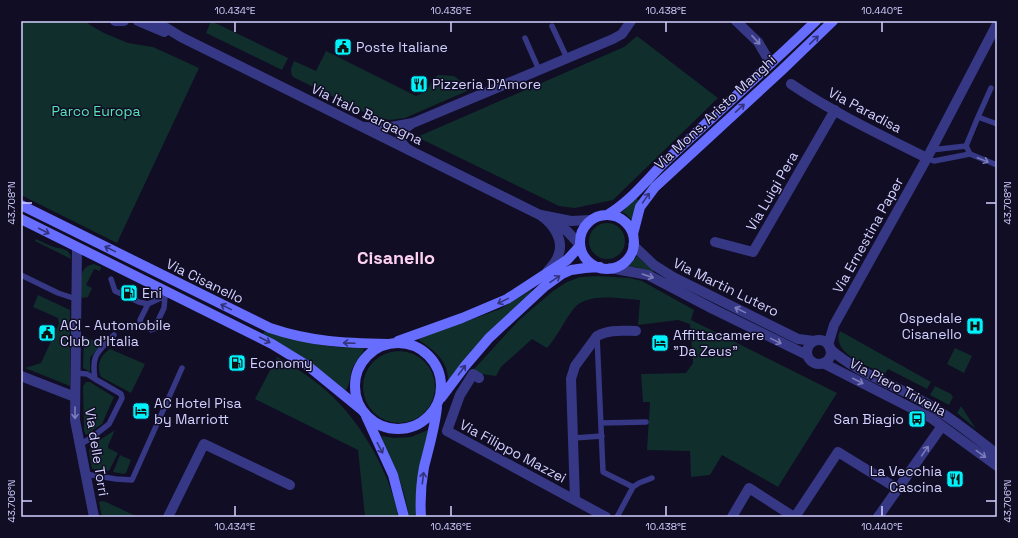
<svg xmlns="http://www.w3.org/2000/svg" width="1018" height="538" font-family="'Space Grotesk',sans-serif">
<rect width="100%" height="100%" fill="#100d24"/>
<!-- green -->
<path fill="#102e2b" d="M21,21H86L90,25L104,33L128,43L153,47L199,68L117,243L21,195Z
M211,21L288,58L282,70L206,33Z
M637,36L718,98L613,200L575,208L559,206L417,137L624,47Z
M326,51L416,96L427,91L433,79L438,75L454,76L462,82L467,91L405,118L390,120L374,117L293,77C289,71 292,67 294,61L316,71Z
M636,198L639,201L632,220L626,214L622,212Z
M589 241a18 18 0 1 1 36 0a18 18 0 1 1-36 0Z
M36,239C41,241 46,244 51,246C59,250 70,246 71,259L35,241Z
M637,256L654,271L653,273L636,267H628Z
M94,264L101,267L100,271L94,269L86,285L92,288L88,297L82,298L81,296C81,283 77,267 94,264Z
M598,276L630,278L642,281L694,310L691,320L837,393L778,487L722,455L710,475L691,477L690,451L647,450L650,402H643L641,374L686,373L693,363L690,324L678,320L638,325L640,300C619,299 585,291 572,311C563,323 557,337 547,348L532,339L501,367L496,376L481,374L474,369L519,320L553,291L567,282L580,277Z
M531,290L532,291C502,319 472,346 450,380L448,379C448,360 432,349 419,340L418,337L446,329L500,309Z
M38,295L70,310V386L25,368L41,363L59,324L58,318L33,307Z
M265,331L315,344L335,347L361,348L364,349C362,356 355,362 352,369C350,375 350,385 346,390H343L306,359L263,334Z
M840,331L931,382L927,389L888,369L885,374C870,367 830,353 840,331Z
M84,336L101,344L90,358V372L83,368Z
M955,348L972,356L964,373L947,364Z
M110,349L145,364L131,393L101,377C96,366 100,355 110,349Z
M363 387a36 36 0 1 1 72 0a36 36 0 1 1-72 0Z
M277,357C296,367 318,382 334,398C363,426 392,477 398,517H365L358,450L255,399Z
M86,382H90L114,397L102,424L86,435L84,431L83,386Z
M935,386L951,394L953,397L949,405L930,395Z
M961,406L976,429L957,413Z
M115,430L108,446V448L118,453L109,471L92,469L89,450L98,441Z
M428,430L419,471L416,517H409C406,500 402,484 395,468C390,458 383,448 382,436L394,438L411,437Z
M120,455L131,460L126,473L124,474L113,472Z
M102,501L106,502L138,517H102L99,502Z"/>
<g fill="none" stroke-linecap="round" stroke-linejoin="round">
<!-- service -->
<path stroke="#363885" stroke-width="5.5" d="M552,26L567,58
M525,38L539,70
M978,117L991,88
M931,150L966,146
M970,154L966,146L978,117L997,124
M927,158L934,161L970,154L997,165
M21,275L58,293L76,299
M111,279L115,291L139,302L148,304L165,296L164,308L154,329L151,330L141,324L140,320L148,304
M597,336L603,472L633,487L617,517
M76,373L87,374L95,379
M601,423L646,422
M574,438L602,436
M79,445L91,438L109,424L122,398L121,394L95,379C91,354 98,352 114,335
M85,474L116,479L132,480L182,368
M633,487L639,483L652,478"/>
<!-- minor -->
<path stroke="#363885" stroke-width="10" d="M736,21L758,42L771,64
M791,84C834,113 881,135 927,158
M365,127L385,128L413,123L613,39L622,34L631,21
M409,150C396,140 399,132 411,124
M715,242L753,252L835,110
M633,245L654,265L673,277L798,339L814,341
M77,248L75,420L94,517
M610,268L648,275L713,309L807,355
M807 352a12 12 0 1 1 24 0a12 12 0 1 1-24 0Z
M828,345L834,325L927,158L997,24
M830,349C857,373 893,384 924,402C950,416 973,436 997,454
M823,363L931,418L997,466
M21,376L75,397
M479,378L473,374L460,395L447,431L606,517
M575,500L571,379L575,366L597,336C609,329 623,331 636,331
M168,517L204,444L290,485
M732,517L749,488L794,517
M795,517L838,452L898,489
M878,517L942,426"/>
<!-- tertiary -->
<path stroke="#363885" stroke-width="10" d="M115,21H124
M138,21L164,32
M155,21L181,37L540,215C553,224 565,240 558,256C556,262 551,267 547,272
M541,215L571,221L591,220
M551,221L567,231L580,245"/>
<!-- secondary -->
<path stroke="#676dff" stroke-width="10" d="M21,205L270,328C311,342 346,343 388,344
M607,215C632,201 650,175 671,156C719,111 768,67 816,21
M580 242a27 27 0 1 1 54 0a27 27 0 1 1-54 0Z
M21,219L272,344L308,366L363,411
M633,234L640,207L655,187L782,70L833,21
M398,341L462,318L507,299L567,260L580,246
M355 386a43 43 0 1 1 86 0a43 43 0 1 1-86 0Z
M441,398L465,366L489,338L544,287L562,274L571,270L585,268L600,267
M366,416L393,475L404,517
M421,517C420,501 421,483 424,467C429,447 435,427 437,407"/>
</g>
<!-- one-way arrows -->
<defs><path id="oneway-shaft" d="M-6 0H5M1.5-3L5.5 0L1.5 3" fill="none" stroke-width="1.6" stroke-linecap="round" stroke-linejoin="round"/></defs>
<g stroke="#7c7cbc">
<use href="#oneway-shaft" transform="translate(756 40) rotate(47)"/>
<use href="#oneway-shaft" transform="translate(983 160) rotate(22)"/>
<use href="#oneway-shaft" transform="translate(648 276) rotate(19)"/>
<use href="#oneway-shaft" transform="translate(740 310) rotate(-154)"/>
<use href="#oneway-shaft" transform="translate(776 341) rotate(26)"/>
<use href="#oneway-shaft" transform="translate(858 381) rotate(27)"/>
<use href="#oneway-shaft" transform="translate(75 413) rotate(90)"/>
<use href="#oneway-shaft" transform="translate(925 451) rotate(-55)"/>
<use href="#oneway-shaft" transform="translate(981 454) rotate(36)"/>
</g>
<g stroke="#33337c">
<use href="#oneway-shaft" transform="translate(814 40) rotate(-44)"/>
<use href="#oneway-shaft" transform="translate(740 108) rotate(-43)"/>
<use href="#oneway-shaft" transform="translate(646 198) rotate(-55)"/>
<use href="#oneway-shaft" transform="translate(44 231) rotate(27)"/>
<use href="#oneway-shaft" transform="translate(110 249) rotate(-154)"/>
<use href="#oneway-shaft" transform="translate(555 279) rotate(-34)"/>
<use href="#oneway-shaft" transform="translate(503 301) rotate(154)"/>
<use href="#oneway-shaft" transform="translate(226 307) rotate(-154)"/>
<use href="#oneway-shaft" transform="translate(265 340) rotate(27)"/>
<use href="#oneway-shaft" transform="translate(349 343) rotate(-178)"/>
<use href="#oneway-shaft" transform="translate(462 370) rotate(-53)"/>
<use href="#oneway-shaft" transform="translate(380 448) rotate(62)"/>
<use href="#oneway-shaft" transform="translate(423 478) rotate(-83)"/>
</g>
<!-- ticks -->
<path fill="none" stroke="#d2d0ff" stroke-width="1.5" d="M235,22V32M451,22V32M666,22V32M882,22V32M22,203H32M986,203H996M22,501H32M986,501H996M235,506V516M451,506V516M666,506V516M882,506V516"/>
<!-- icons -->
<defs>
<symbol id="civic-square" viewBox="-11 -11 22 22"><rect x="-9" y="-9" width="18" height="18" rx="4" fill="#00f2fb" stroke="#100d24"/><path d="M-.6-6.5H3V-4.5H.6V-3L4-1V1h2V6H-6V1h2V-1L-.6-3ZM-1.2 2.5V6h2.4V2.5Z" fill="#111"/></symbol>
<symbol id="restaurant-square" viewBox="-11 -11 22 22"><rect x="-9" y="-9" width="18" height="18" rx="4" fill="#00f2fb" stroke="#100d24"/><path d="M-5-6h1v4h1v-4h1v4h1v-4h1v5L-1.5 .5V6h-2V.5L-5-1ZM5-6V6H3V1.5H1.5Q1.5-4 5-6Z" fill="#111"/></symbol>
<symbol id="fuel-square" viewBox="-11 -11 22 22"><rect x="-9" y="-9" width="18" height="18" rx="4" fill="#00f2fb" stroke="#100d24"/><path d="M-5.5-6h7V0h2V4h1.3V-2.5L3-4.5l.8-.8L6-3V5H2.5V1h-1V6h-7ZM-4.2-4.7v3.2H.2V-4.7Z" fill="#111"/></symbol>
<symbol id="hospital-square" viewBox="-11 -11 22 22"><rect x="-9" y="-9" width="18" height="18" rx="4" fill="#00f2fb" stroke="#100d24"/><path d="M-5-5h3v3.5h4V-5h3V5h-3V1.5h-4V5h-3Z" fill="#111"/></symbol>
<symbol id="hotel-square" viewBox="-11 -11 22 22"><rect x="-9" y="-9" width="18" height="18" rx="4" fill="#00f2fb" stroke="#100d24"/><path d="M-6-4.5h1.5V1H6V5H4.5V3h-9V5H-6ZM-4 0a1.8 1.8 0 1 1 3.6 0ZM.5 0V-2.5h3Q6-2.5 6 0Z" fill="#111"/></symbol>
<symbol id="bus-square" viewBox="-11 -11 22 22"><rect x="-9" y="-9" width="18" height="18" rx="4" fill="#00f2fb" stroke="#100d24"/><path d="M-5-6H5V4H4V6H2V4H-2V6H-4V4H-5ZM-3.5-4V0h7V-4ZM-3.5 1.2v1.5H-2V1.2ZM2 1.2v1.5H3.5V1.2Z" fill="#111"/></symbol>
</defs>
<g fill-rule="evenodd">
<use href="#civic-square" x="333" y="37" width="20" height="20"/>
<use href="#restaurant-square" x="409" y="74" width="20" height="20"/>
<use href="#fuel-square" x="119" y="283" width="20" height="20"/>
<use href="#hospital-square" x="965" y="316" width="20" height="20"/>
<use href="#civic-square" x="37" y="323" width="20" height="20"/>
<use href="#hotel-square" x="650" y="333" width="20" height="20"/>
<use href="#fuel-square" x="227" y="353" width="20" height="20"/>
<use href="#hotel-square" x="131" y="401" width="20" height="20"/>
<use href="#bus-square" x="907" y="409" width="20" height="20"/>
<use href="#restaurant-square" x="945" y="469" width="20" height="20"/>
</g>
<g text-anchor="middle" stroke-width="3" stroke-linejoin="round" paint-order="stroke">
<!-- poi labels -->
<g font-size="14" fill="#d2d0ff" stroke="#100d24" text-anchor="start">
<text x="356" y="52">Poste Italiane</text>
<text x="432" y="89">Pizzeria D'Amore</text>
<text x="142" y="298">Eni</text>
<text x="962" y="323" text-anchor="end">Ospedale<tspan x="962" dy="16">Cisanello</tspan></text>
<text x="60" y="330">ACI - Automobile<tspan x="60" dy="16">Club d'Italia</tspan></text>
<text x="673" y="340">Affittacamere<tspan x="673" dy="16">"Da Zeus"</tspan></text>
<text x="250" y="368">Economy</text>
<text x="154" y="408">AC Hotel Pisa<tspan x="154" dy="16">by Marriott</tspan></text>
<text x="904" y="424" text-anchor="end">San Biagio</text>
<text x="942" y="476" text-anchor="end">La Vecchia<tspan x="942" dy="16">Cascina</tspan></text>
</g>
<!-- street labels -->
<g font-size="14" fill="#d2d0ff" stroke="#100d24">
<text transform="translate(865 110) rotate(28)" y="5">Via Paradisa</text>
<text transform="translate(715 112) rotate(-43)" y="5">Via Mons. Aristo Manghi</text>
<text transform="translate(367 114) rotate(26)" y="5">Via Italo Bargagna</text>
<text transform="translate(772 191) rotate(-60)" y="5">Via Luigi Pera</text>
<text transform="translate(868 235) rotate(-61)" y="5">Via Ernestina Paper</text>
<text transform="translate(205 281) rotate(26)" y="5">Via Cisanello</text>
<text transform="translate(726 287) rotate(26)" y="5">Via Martin Lutero</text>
<text transform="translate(898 387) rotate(28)" y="5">Via Piero Trivella</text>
<text transform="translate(513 451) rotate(28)" y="5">Via Filippo Mazzei</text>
<text transform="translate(97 452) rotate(81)" y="5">Via delle Torri</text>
</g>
<!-- park labels -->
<g font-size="14" fill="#57e4b8" stroke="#100d24">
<text x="96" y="116">Parco Europa</text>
</g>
<!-- district labels -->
<g font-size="18" font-weight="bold" fill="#ffd2f1" stroke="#100d24">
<text x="396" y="264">Cisanello</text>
</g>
</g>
<!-- border -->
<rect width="1018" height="538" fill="none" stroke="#100d24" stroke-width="44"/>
<rect x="22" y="22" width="974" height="494" fill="none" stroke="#d2d0ff" stroke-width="1.5"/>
<g font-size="10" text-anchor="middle" fill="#d2d0ff">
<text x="235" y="14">10.434°E</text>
<text x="451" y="14">10.436°E</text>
<text x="666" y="14">10.438°E</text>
<text x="882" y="14">10.440°E</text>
<text transform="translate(11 203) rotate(-90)" y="4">43.708°N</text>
<text transform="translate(1007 203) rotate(-90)" y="4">43.708°N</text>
<text transform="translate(11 501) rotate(-90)" y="4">43.706°N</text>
<text transform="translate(1007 501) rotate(-90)" y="4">43.706°N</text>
<text x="235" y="530">10.434°E</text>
<text x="451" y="530">10.436°E</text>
<text x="666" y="530">10.438°E</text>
<text x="882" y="530">10.440°E</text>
</g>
</svg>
